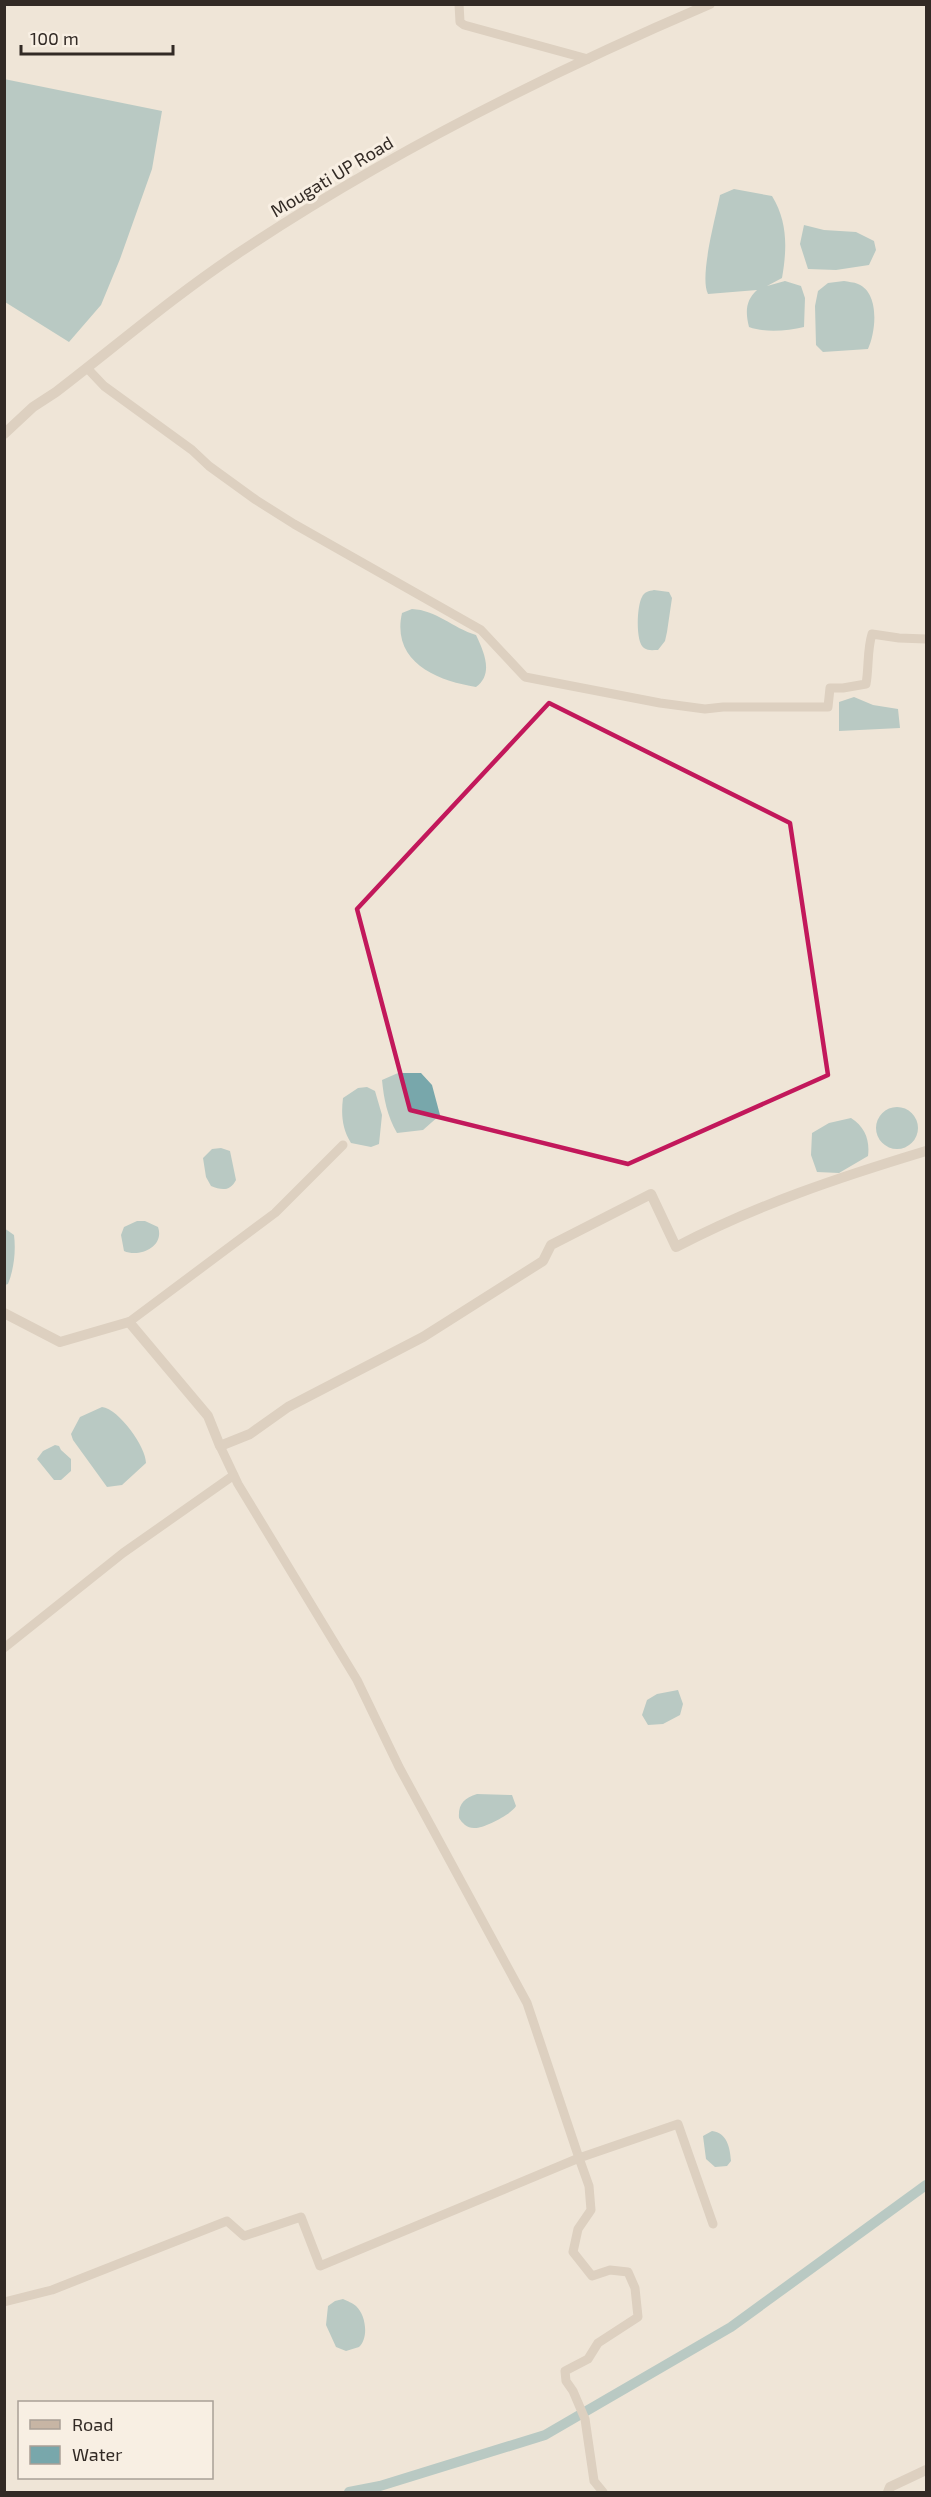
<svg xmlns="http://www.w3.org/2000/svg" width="931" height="2497" font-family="'Exo 2',sans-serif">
<rect width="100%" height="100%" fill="#efe5d7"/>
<!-- water -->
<path fill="#78a7ab" d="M4,79L162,111L152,169L120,259L101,305L69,342L5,302Z
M734,189L772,196C788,222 787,249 782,278L767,286L785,281L801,286L805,298L804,327C787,331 765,333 749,327C745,311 746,300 757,290L708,294C699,277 716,216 720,195Z
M804,225L824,230L856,232L874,241L876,250L869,265L836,270L808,269L800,244Z
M844,281C848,282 854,282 858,284C880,293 876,332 868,349L823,352L816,345L815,306L818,291L828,283Z
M654,590L669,592L672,598L667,632L665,641L658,650C653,650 648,651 644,648C635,642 637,605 642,597C644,592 649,591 654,590Z
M412,609C436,610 453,628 476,635C484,652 494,674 476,687C437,681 391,662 402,613Z
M854,697L873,705L898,709L900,728L839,731V702Z
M398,1073H421L432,1085L440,1115L423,1130L397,1133C387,1115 384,1100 382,1080Z
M367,1087L375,1091L382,1115L379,1144L371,1147L351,1143C342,1129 341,1114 343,1098L358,1088Z
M876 1128a21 21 0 1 1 42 0a21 21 0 1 1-42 0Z
M851,1118C865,1127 870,1140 868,1156L839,1173L817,1172L811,1155L812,1133L829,1123Z
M221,1148L230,1151L236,1180C230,1192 221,1190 211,1186L206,1177L203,1158L212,1149Z
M137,1221H145L158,1227C165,1247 139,1258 124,1251L121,1235L124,1227Z
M4,1228L14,1235C16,1251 14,1269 8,1284L5,1285Z
M102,1407C119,1409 146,1447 146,1463L122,1485L107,1487L73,1440L71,1434L80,1417Z
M55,1445L59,1446L61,1450L71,1459V1471L61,1480H54L37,1459L43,1451Z
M678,1690L683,1704L680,1715L663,1724L648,1725L642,1715L647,1700L657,1694Z
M477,1794L512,1795L516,1806C512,1814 483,1829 474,1828C467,1828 462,1823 459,1818C458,1804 464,1798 477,1794Z
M712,2131C727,2133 730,2147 731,2161L727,2166L715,2167L706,2159L703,2136Z
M343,2299C347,2301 353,2303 356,2306C366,2315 369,2338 359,2347L346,2351L336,2347L326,2325L328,2306L335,2301Z"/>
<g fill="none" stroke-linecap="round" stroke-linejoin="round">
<!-- canal -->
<path stroke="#78a7ab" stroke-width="10" d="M349,2492L380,2486L545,2435L731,2327L926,2185"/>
<!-- minor -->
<path stroke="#c7b5a4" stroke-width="9" d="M459,4L460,22L464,25L588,59
M87,368L104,386L192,450L209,466L256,500L294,524L481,630L525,677L660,703L705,709L723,707H828L830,688H843L866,684C869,667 867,650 872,634L899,638L926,639
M129,1322L275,1213L343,1145
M220,1446L238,1484L357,1680L399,1767L527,2003L579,2158L678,2124L713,2224
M4,1648L123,1553L234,1475
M4,2302L52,2290L227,2221L244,2236L301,2217L320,2266L579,2158L589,2186L591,2210L578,2229L573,2252L592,2276L610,2270L628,2272L635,2288L638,2317L598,2343L588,2359L565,2371L566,2381L573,2391L585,2419L594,2481L603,2492"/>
<!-- tertiary -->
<path stroke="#c7b5a4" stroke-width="10" d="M4,434L33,407L56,392C116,346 174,296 237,254C385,155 546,74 710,4
M4,1313L60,1342L129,1322L208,1416L220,1446L250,1434L288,1407L423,1337L543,1261L551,1245L651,1194L676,1247C756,1205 840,1177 926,1151
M888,2492L890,2487L926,2470"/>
</g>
<!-- marked area -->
<path d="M0 0H931V2497H0ZM549,703L790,823L828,1075L628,1164L410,1110L357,909Z" fill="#efe5d7" fill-opacity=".55" fill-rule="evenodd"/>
<path fill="none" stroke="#c2185b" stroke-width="4.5" stroke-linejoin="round" d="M549,703L790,823L828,1075L628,1164L410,1110L357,909Z"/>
<g text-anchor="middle" stroke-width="6" stroke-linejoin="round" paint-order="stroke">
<!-- street labels -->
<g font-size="18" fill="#322a25" stroke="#f8efe3">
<text transform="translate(332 177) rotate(-31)" y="6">Mougati UP Road</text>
</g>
</g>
<!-- border -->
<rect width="931" height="2497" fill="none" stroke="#322a25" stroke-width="12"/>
<!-- legend -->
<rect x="18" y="2401" width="195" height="78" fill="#f8efe3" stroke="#a9a097" stroke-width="1.5"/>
<rect x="30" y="2420" width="30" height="9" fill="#c7b5a4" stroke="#a9a097" stroke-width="1.5"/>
<text x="72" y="2431" font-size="18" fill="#322a25">Road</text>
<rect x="30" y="2446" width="30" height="18" fill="#78a7ab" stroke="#a9a097" stroke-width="1.5"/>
<text x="72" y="2461" font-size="18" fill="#322a25">Water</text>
<!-- scale -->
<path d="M21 45v9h152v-9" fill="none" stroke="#322a25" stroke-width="3"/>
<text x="30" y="45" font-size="18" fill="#322a25" stroke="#f8efe3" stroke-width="4.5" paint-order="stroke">100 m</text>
</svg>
